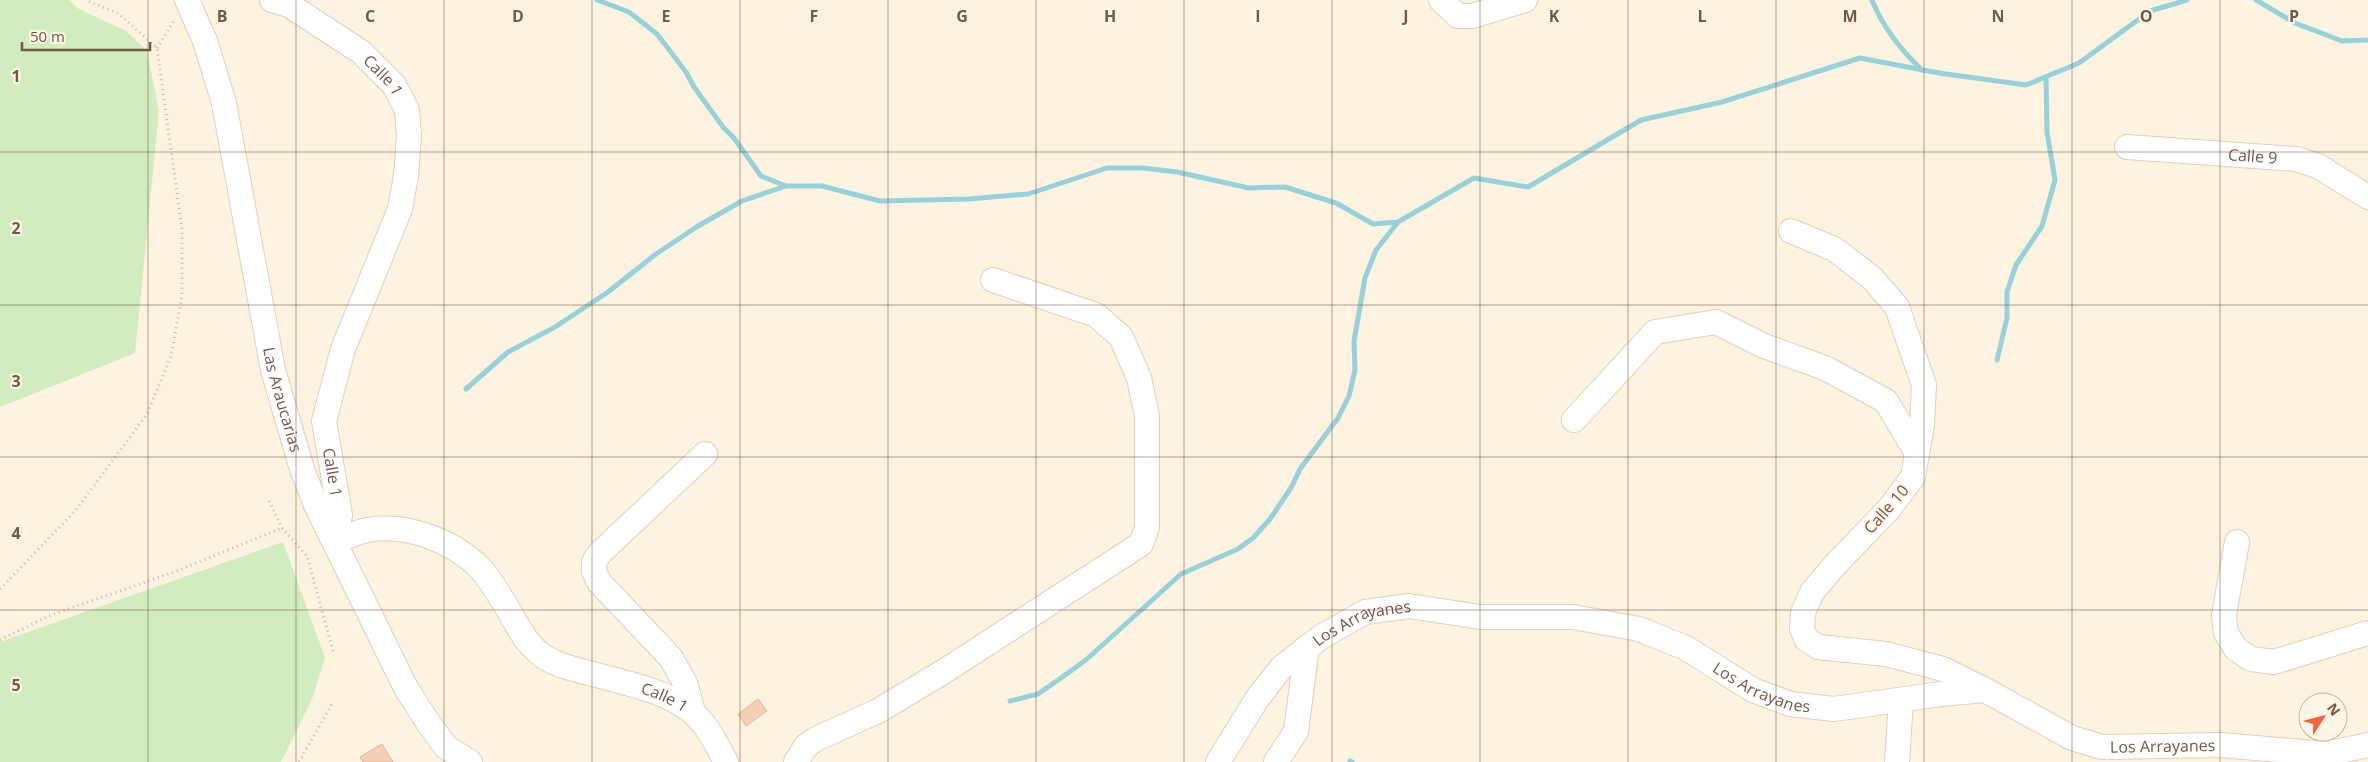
<svg xmlns="http://www.w3.org/2000/svg" width="2368" height="762" font-family="'Open Sans',sans-serif">
<rect width="100%" height="100%" fill="#fef2e0"/>
<!-- green -->
<path fill="#d1ecbe" d="M0,0H69L77,8L126,31L147,51L159,111L135,353L0,407Z
M283,542L325,658L312,699L281,762H0V642Z"/>
<g fill="none" stroke-linecap="round" stroke-linejoin="round">
<!-- stream -->
<path stroke="#99d1da" stroke-width="5" d="M597,0L629,12L657,34L686,72L694,87L723,127L734,138L761,176L786,186
M1872,0C1883,28 1901,50 1922,70
M2256,0L2295,23L2342,41L2368,40
M1997,360L2007,318V292L2016,265L2042,226L2055,180L2047,132L2046,77
M466,389L508,352L555,327L608,292L656,254L698,226L742,201L786,186H822L880,201L969,199L1028,194L1107,168H1143L1177,172L1249,188L1285,187L1336,203L1373,224L1398,222L1474,178L1528,187L1641,120L1722,102L1860,58L1939,73L2026,85L2079,63L2150,11L2187,0
M1010,701L1038,694L1068,673L1087,659L1181,574L1238,549L1253,538L1270,519L1291,488L1300,469L1338,418L1349,396L1355,370L1354,341L1365,278L1376,250L1398,222
M1350,761L1352,762"/>
</g>
<!-- building -->
<path fill="#f5cfb6" stroke="#e8b595" d="M758,699L767,711L746,726L738,714Z
M382,744L393,762H363L360,757Z"/>
<g fill="none" stroke-linecap="round" stroke-linejoin="round">
<defs>
<g id="minor">
<path id="s1" d="M187,0L205,41L224,103L273,370L302,469L316,505L406,688L429,724L446,747L470,762"/>
<path id="s2" d="M272,0L289,5L361,52L394,85L407,110L409,135L406,176L400,209L343,349L324,421L340,515L335,542C345,538 357,532 367,530C406,523 451,540 479,567C488,576 496,590 503,601C515,620 524,643 543,656C558,666 576,670 593,674C625,683 665,690 692,712C707,724 717,745 726,762"/>
<path d="M1441,0L1458,16H1472L1525,0"/>
<path id="s3" d="M2127,147L2296,159L2318,166L2368,197"/>
<path d="M1791,231L1834,249L1872,278L1897,307L1924,385L1922,425L1913,477L1888,510L1835,565L1812,592L1803,613L1802,628L1806,639L1818,647L1886,654L1943,669L1985,690"/>
<path d="M1574,420L1655,332L1716,322L1764,346L1825,368L1886,401L1917,453"/>
<path d="M2237,542L2224,615L2226,633L2236,649L2251,659L2274,662L2368,633"/>
<path d="M693,712L685,683L671,658L599,582L594,571V562L600,553L705,454"/>
<path d="M796,762L806,746L816,739L878,711L943,672L1141,544L1147,527V416L1139,378L1121,337L1096,315L993,280"/>
<path id="s4" d="M1218,762L1257,699L1281,668L1321,637L1365,612L1409,606L1480,617H1573L1639,629L1686,648L1753,690L1790,704L1834,709L1941,694L1985,690L2072,738L2102,747L2221,745L2326,754L2368,745"/>
<path d="M1276,762L1296,731L1307,647"/>
<path d="M1897,762L1901,700"/>
</g>
</defs>
<!-- minor casing -->
<use href="#minor" stroke="#e2cebc" stroke-width="26"/>
<!-- path -->
<path stroke="#d9b299" stroke-width="3" stroke-dasharray="1 4" stroke-linecap="butt" d="M157,48L174,21
M269,501L282,528L307,556L333,651
M0,589L76,510L147,414L171,356L182,296V229L157,48L119,14L86,0
M0,640L51,615L174,572L282,528
M299,762L333,702"/>
<!-- minor -->
<use href="#minor" stroke="#fff" stroke-width="24"/>
</g>
<!-- grid -->
<path fill="none" stroke="#765746" stroke-width="1" stroke-opacity="0.55" d="M148,0V762M296,0V762M444,0V762M592,0V762M740,0V762M888,0V762M1036,0V762M1184,0V762M1332,0V762M1480,0V762M1628,0V762M1776,0V762M1924,0V762M2072,0V762M2220,0V762M0,152H2368M0,305H2368M0,457H2368M0,610H2368"/>
<g text-anchor="middle" stroke-width="4.5" stroke-linejoin="round" paint-order="stroke">
<!-- street labels -->
<g font-size="16" fill="#765746" stroke="#fff6e8">
<text dy="6" stroke="none"><textPath href="#s2" startOffset="136">Calle 1</textPath></text>
<text dy="6" stroke="none"><textPath href="#s3" startOffset="126">Calle 9</textPath></text>
<text dy="6" stroke="none"><textPath href="#s1" startOffset="412">Las Araucarias</textPath></text>
<text dy="6" stroke="none"><textPath href="#s2" startOffset="556">Calle 1</textPath></text>
<text transform="translate(1886 509) rotate(-49)" y="6">Calle 10</text>
<text dy="6" stroke="none"><textPath href="#s4" startOffset="208">Los Arrayanes</textPath></text>
<text dy="6" stroke="none"><textPath href="#s4" startOffset="628">Los Arrayanes</textPath></text>
<text dy="6" stroke="none"><textPath href="#s2" startOffset="1022">Calle 1</textPath></text>
<text dy="6" stroke="none"><textPath href="#s4" startOffset="1048">Los Arrayanes</textPath></text>
</g>
</g>
<g font-size="16" text-anchor="middle" font-weight="bold" fill="#765746" stroke="#fff6e8" stroke-width="4.5" stroke-linejoin="round" paint-order="stroke">
<text x="222" y="22">B</text>
<text x="370" y="22">C</text>
<text x="518" y="22">D</text>
<text x="666" y="22">E</text>
<text x="814" y="22">F</text>
<text x="962" y="22">G</text>
<text x="1110" y="22">H</text>
<text x="1258" y="22">I</text>
<text x="1406" y="22">J</text>
<text x="1554" y="22">K</text>
<text x="1702" y="22">L</text>
<text x="1850" y="22">M</text>
<text x="1998" y="22">N</text>
<text x="2146" y="22">O</text>
<text x="2294" y="22">P</text>
<text x="16" y="82">1</text>
<text x="16" y="234">2</text>
<text x="16" y="387">3</text>
<text x="16" y="539">4</text>
<text x="16" y="691">5</text>
</g>
<!-- north arrow -->
<g transform="translate(2323 717) rotate(54)"><circle r="24" fill="#fff6e8" stroke="#c8b6a7"/>
<path d="M0-4L9 19L0 12L-9 19Z" fill="#ef643d"/>
<text y="-8" font-size="14" font-weight="bold" text-anchor="middle" fill="#765746">N</text>
</g>
<!-- scale -->
<path d="M22 42v8h128v-8" fill="none" stroke="#765746" stroke-width="2.5"/>
<text x="30" y="42" font-size="15" fill="#765746" stroke="#fff6e8" stroke-width="4" paint-order="stroke">50 m</text>
</svg>
